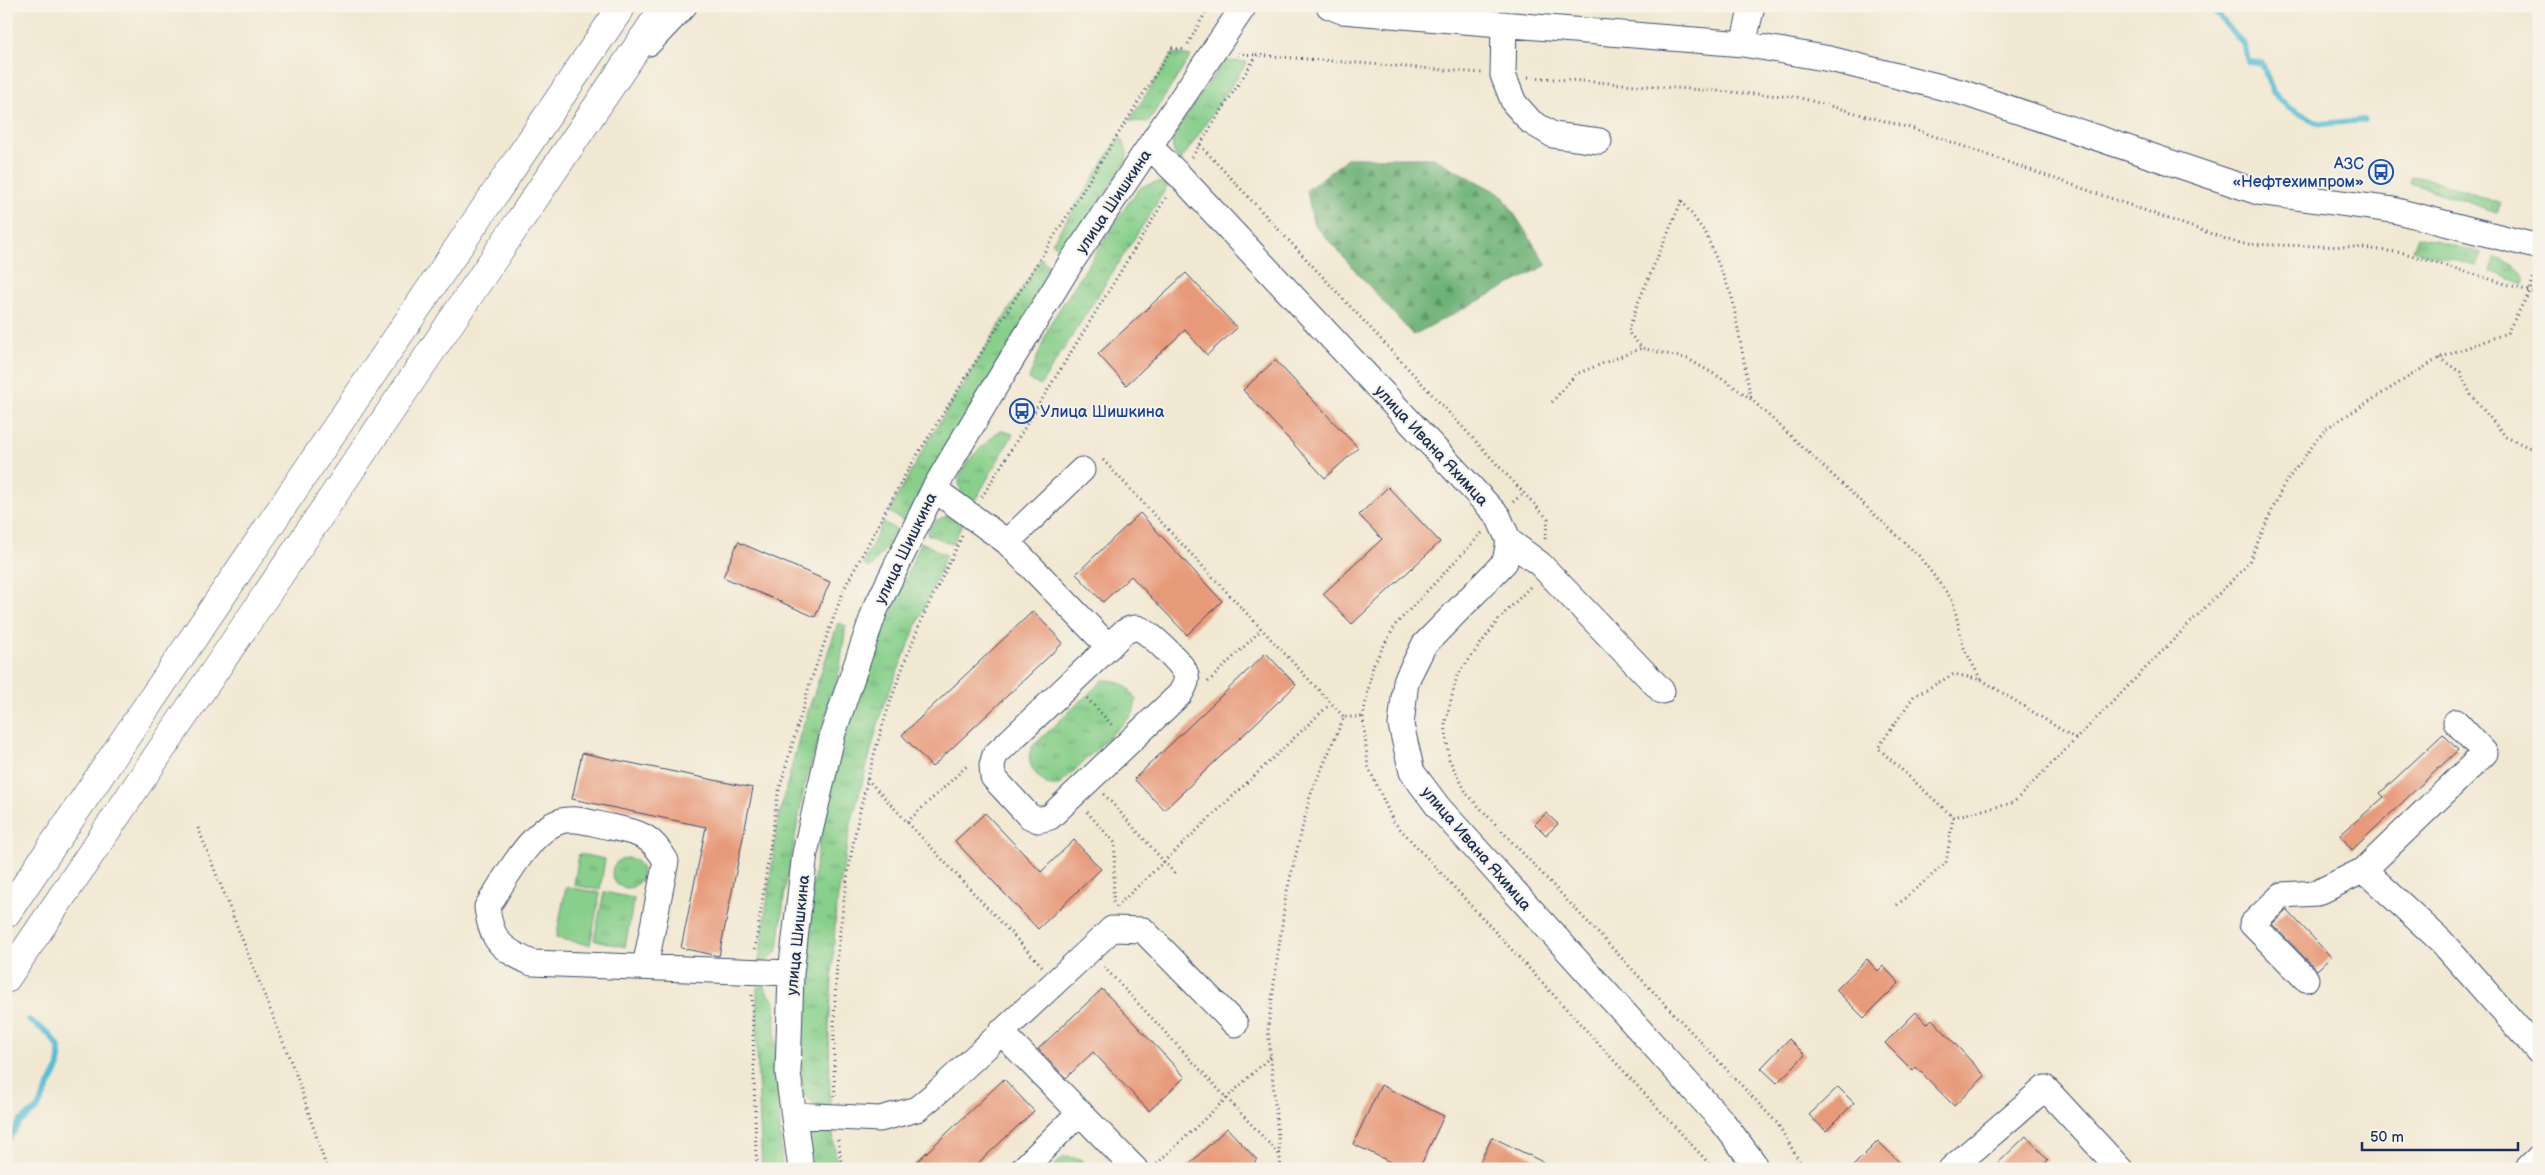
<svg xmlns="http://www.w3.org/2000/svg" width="2545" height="1175" font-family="'Balsamiq Sans',sans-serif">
<defs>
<pattern id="grass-tufts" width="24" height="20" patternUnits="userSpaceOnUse" patternTransform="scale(1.25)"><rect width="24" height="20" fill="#87cf8a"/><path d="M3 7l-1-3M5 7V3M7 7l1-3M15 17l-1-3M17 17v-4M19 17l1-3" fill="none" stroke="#6ea874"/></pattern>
<pattern id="forest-firs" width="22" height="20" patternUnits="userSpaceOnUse" patternTransform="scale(1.25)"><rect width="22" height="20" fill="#6db276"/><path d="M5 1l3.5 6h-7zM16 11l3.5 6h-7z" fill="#599164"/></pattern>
</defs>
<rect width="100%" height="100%" fill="#f7f3e8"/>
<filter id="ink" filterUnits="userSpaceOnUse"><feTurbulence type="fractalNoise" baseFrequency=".02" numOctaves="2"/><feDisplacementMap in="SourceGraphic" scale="10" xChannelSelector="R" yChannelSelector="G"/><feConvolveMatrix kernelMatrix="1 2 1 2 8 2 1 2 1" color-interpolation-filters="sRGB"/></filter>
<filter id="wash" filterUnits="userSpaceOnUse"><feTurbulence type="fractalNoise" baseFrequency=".0096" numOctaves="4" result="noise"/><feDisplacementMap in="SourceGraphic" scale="20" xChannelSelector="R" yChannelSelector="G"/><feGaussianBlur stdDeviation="1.12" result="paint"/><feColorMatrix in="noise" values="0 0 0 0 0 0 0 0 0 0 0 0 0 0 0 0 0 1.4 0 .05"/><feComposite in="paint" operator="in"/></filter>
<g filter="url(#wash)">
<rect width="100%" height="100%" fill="#f1e8d1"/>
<!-- grass -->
<path fill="url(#grass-tufts)" stroke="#517f74" d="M1173,53L1191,56L1148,122L1129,121Z
M1223,61L1247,62L1180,162C1173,153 1170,144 1175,133Z
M1118,139L1123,140L1127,153L1126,161L1071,245C1064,249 1058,248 1052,243Z
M2412,176L2437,181L2501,204L2497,212L2410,183Z
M1157,182L1169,184L1040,386L1029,379L1050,324L1129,202L1141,187Z
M2418,237L2482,253L2477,266L2413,250Z
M1041,258L1053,270L906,522L889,512L928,441Z
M2495,258C2509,263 2521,266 2526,281L2524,284L2490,271Z
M999,430L1013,434L973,504C937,477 980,452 999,430Z
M954,515L964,521L952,544L927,534C932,520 941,517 954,515Z
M883,522L899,531L870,568L863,564Z
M921,542L946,555L883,706L851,824L836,908L829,1029L830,1108L819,1107L802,1094C798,979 810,861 840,750C860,679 893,611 921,542Z
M838,623L846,626L839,673L805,784L785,889L778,950L765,963L759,962L778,820L799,738Z
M1103,680C1121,680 1128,685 1136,700L1133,714L1058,786H1050C1036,777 1024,764 1032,747Z
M579,854L605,859L600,890L574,885Z
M612 873a15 15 0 1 1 30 0a15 15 0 1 1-30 0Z
M604,892L634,898L625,947L594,940Z
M757,987H764L775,1003V1037L782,1169H762L757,1054Z
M832,1126L837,1169H807L809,1138L822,1128Z
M1069,1157L1080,1159L1091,1169H1051L1062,1158Z"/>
<!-- forest -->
<path fill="url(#forest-firs)" stroke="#44706a" d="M1348,158H1433L1502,195L1547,265L1413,335L1313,223L1307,190Z"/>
<!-- garden -->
<path fill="#87cf8a" stroke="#517f74" d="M566,887L600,893L590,945L556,938Z"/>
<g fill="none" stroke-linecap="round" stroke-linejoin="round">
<!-- stream -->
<path stroke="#57bed5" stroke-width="6" d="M2210,6L2245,46L2248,62L2262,63L2273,92L2289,108L2321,124L2364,120
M6,1142L20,1122L37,1109L59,1066V1047L48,1033L29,1020"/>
</g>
<g id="blocks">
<!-- building -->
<path fill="#e79a79" d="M1186,273L1237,328L1207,355L1185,330L1126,385L1098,354Z
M1275,360L1358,448L1325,478L1243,390Z
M1388,487L1440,542L1352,624L1323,594L1382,539L1359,515Z
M1140,513L1222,601L1187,635L1131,576L1103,602L1076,574Z
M738,542L830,582L815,617L723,577Z
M1033,611L1063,643L932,767L902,735Z
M1266,653L1296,685L1164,810L1134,779Z
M2443,734L2458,750L2352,850L2340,835L2384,797L2380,793Z
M582,753L753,788L719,956L681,948L706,827L572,799Z
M985,813L1041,872L1074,840L1101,869L1038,929L955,841Z
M1546,813L1558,824L1546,835L1535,824Z
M2287,910L2331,957L2317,970L2272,924Z
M1867,959L1878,971L1883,966L1899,983L1864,1018L1836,990Z
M1102,989L1185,1077L1149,1111L1093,1052L1066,1078L1038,1049Z
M1916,1012L1927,1024L1932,1019L1985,1076L1954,1106L1916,1067L1913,1071L1885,1043Z
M1789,1039L1805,1055L1777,1083L1761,1068Z
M1004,1079L1034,1111L972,1169H909Z
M1381,1085L1444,1116L1419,1169H1405L1353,1144Z
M1838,1087L1854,1103L1826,1131L1809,1115Z
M1227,1128L1257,1160L1247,1169H1184Z
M2026,1136L2048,1160L2039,1169H1992Z
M1492,1137L1557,1169H1477Z
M1878,1141L1906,1169H1850Z"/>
</g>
</g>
<g filter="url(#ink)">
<use href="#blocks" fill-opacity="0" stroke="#3b4b6f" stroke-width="1"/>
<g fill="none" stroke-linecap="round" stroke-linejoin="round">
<defs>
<path id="minor" d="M1329,6L1342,11L1743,44L1830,59L1961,92L2258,192L2393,210L2539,247
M1504,24L1503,75L1514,103L1531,122L1553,135L1599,141
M649,43L684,6
M1743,44L1752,6
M1150,147L1180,176L1498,516L1509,541L1505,562L1424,645L1406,681L1401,725L1412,772L1439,808L1722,1121L1753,1162L1755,1169
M934,489L1007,542L1109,647L995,755L992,765L993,777L1029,816L1038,820L1050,817L1180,694C1184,687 1189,680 1185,672C1181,663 1146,628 1137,628C1125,627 1116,640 1109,647
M1509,541L1540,564L1662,691
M1007,542L1082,470
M2456,722L2485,753L2364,870L2441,941L2539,1052
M645,967L666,861C651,835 640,833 611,827C598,825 580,818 566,820C533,824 505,880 487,907C491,941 501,949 532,963L791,973
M2306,979L2252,924L2282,895L2317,893L2364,870
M1001,1032L1135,1169
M794,1115L880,1119L917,1109L940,1090L1112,929L1143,930L1235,1024
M801,1169L788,1073L791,973L805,853L833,733L875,610L934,489L988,398L1070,264L1244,6
M1023,1169L1080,1112
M1951,1169L2045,1088L2120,1169
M2527,1169L2539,1157"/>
<path id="highway" d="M6,914L622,6
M6,979L665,6"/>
</defs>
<!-- minor casing -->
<use href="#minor" stroke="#3b4b6f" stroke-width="27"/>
<!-- highway casing -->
<use href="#highway" stroke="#3b4b6f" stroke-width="29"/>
<!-- path -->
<path stroke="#3b4b6f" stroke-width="3" stroke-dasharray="1 4" stroke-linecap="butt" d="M1188,44L1209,6
M1238,54L1257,55
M1528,77L1797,97L1914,129L2240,244L2355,247L2404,253L2539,294
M1200,145L1548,519L1545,539
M1192,157L1257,55L1482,73
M1682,200L1637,305L1628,332L1642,348L1688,359L1726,381L1751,399L1919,556L1953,601L1963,646L1981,680
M1682,201L1706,234L1732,297L1751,399
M2439,358L2460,372L2471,395L2506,437L2539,452
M1552,402L1576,374L1642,348
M1103,460L1344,717
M982,497L1167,196
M1513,502L1524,493
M1482,533L1396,624L1373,665L1363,717L1368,766L1393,821L1714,1169
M1530,587L1499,619L1457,676L1445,724L1449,759L1467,794L1777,1123L1804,1169
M1208,682L1261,630
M1087,698L1113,726
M867,779L1042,966
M1104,794L1175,874
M1087,812L1115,843L1113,906
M1953,817L2013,803L2076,739
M907,822L969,764
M198,828L297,1077L327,1169
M1897,905L1946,863L1953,817L1878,748L1914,696L1954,674L1982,680L2076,739L2248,564L2283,486L2325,429L2439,358L2507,333L2530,291L2536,268
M1116,907L1330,704
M755,949L778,794L810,683L844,589L906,473L1172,48L1186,50
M1104,967L1279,1154
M752,995L756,1153L758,1169
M835,1096C828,939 855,782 915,636C928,602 947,570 962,536
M838,1140L842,1169
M1157,1164L1271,1056
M1281,1169L1268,1028L1286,895L1310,796L1344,717H1363"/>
<!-- minor -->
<use href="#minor" stroke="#fff" stroke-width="25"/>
<!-- highway -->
<use href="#highway" stroke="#fff" stroke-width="28"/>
</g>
</g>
<!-- icons -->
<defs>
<symbol id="bus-ring" viewBox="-11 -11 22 22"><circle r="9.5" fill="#f7f3e8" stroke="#1a4fb4" stroke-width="1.5"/><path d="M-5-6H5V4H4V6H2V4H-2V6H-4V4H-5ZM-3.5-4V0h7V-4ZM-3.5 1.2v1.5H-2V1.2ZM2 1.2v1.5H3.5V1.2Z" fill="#1a4fb4"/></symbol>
</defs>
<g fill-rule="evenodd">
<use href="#bus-ring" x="2367" y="158" width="28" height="28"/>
<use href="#bus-ring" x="1008" y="397" width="28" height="28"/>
</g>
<g text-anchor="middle" stroke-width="4" stroke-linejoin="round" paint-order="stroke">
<!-- transit labels -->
<g font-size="16" fill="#164399" stroke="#f7f3e8" text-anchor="end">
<text x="2364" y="169">АЗС<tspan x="2364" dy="18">«Нефтехимпром»</tspan></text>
<text x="1040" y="417" text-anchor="start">Улица Шишкина</text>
</g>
<!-- street labels -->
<g font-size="16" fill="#1b2f5e" stroke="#f7f3e8">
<text transform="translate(1113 201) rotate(-56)" y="6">улица Шишкина</text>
<text transform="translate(1432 445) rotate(47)" y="6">улица Ивана Яхимца</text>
<text transform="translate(905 548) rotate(-64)" y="6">улица Шишкина</text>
<text transform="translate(1477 848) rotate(49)" y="6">улица Ивана Яхимца</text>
<text transform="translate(797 935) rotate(-84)" y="6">улица Шишкина</text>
</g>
</g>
<!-- margin -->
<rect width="2545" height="1175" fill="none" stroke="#f7f3e8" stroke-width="25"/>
<!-- scale -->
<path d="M2362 1142v8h156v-8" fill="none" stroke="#1b2f5e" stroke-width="2.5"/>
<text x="2370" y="1142" font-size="15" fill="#1b2f5e" stroke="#f7f3e8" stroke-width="4" paint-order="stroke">50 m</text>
</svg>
